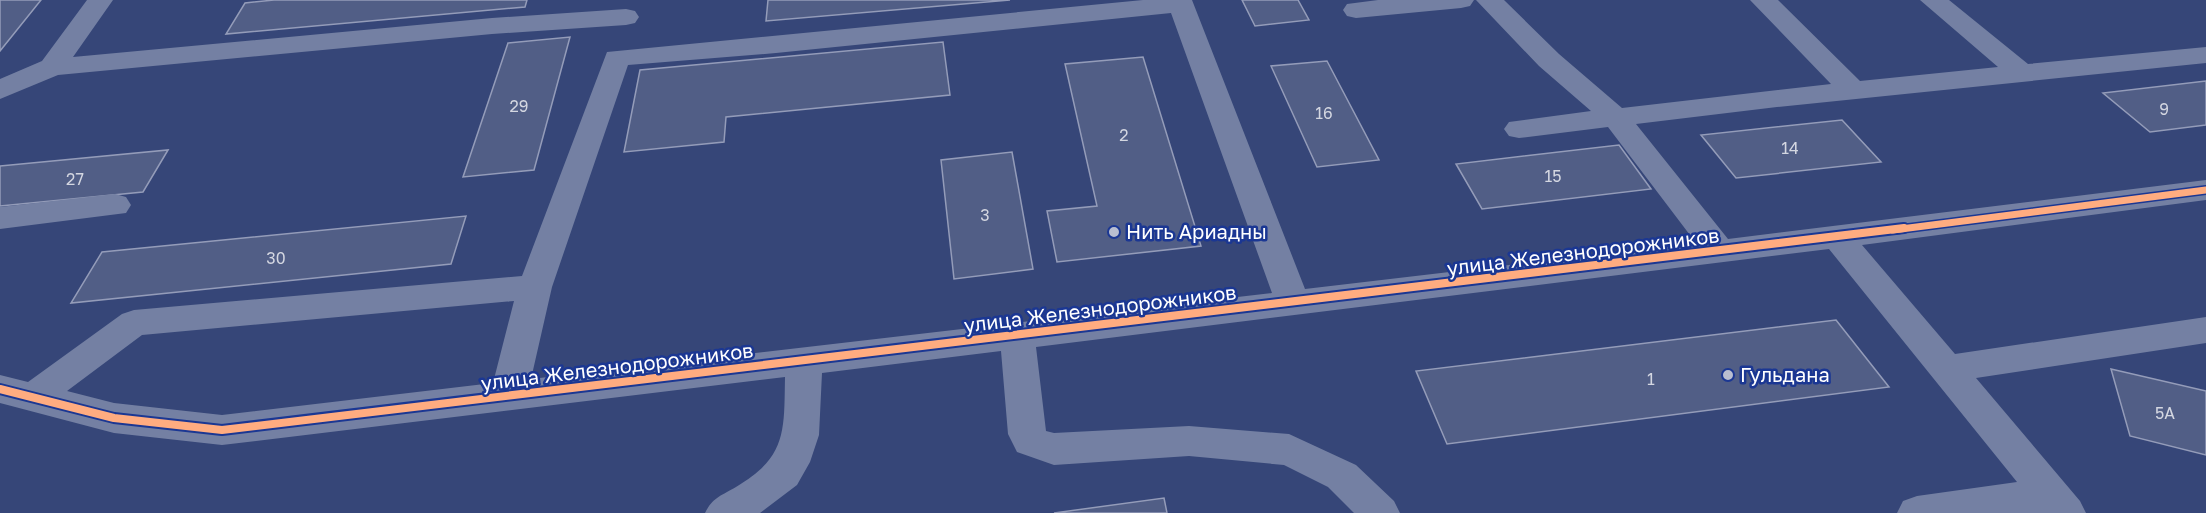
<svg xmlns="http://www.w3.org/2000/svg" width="2206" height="513" font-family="'Golos Text',sans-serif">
<rect width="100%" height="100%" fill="#364678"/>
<!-- building -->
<path fill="#515e86" stroke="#949cb9" stroke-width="1.5" d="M0,0H41L0,51Z
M274,0H527L525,7L226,34L245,3Z
M768,0H1010L766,21Z
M1242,0H1298L1309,20L1255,26Z
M570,37L534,170L463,177L508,43Z
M943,42L950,95L726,117L724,142L624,152L640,70Z
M1143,57L1201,246L1057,262L1047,211L1097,206L1065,64Z
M1327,61L1379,160L1317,167L1271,66Z
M2206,81V125L2150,132L2103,93Z
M1842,120L1881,162L1736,178L1701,135Z
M1619,145L1651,189L1482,209L1456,164Z
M168,150L143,192L0,206V166Z
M1012,152L1033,269L954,279L941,160Z
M466,216L451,264L71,303L102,252Z
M1836,320L1889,387L1447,444L1416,371Z
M2111,369L2206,391V455L2130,436Z
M1164,498L1167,513H1054Z"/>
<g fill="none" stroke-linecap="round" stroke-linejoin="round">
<!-- minor -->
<path fill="#7480a3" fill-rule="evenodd" d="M87,0H113L73,57L492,18L626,9L635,11L639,17L635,23L626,25L492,34L58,75L0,99V79L42,61Z
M1143,0H1192L1305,289L1696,243L1608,127L1519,138L1509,136L1504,129L1509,122L1591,111L1539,66L1476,0H1504L1559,54L1622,108L1831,84L1750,0H1778L1860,81L1998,67L1920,0H1949L2028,64L2206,47V63L1777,107L1636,124L1728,239L2206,180V200L1862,245L1955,354L2206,317V343L1976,378L2080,501L2086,513H1897L1903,501L1917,496L2017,482L1829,249L1036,347L1046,431L1054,433L1189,426L1289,434L1356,465L1394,501L1400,513H1354L1328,487L1284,465L1189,456L1054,465L1017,452L1008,434L1001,351L822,373L819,435L810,462L797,485L760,513H705C713,497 721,496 736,487C787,457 784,431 785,377L222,445L114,433L0,403V375L28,382L122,314L134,310L522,276L607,52ZM1171,13L1272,293L531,379L552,287L628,65L776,53ZM514,301L493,383L222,415L114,403L67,391L142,335Z
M1378,0H1474L1470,6L1461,8L1356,18L1347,16L1343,10L1347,4Z
M115,194L126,197L131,205L126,213L0,229V207Z"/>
<defs>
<path id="cycleway-far1" d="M1893,230L2206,190"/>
<path id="cycleway" d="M0,389L114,418L222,430L1904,228"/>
</defs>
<!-- cycleway-far1 casing -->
<use href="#cycleway-far1" stroke="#1b3793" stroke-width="10"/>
<!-- cycleway casing -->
<use href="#cycleway" stroke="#1b3793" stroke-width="12"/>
<!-- cycleway-far1 -->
<use href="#cycleway-far1" stroke="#ffac80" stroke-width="7"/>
<!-- cycleway -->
<use href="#cycleway" stroke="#ffac80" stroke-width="8"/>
</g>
<!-- markers -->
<g fill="#b9bed0" stroke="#1b3793" stroke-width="2">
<circle cx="1114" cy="232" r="6"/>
<circle cx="1728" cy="375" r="6"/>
</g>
<g text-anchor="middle" stroke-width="5" stroke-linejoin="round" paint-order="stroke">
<!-- number labels -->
<g font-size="16" fill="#d4d7e1">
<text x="519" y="112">29</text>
<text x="2164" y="115">9</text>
<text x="1324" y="119">16</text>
<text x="1124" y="141">2</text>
<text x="1790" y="154">14</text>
<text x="1553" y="182">15</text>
<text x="75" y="185">27</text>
<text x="985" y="221">3</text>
<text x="276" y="264">30</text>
<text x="1651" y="385">1</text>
<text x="2165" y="419">5А</text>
</g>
<!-- poi labels -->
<g font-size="20" fill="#fff" stroke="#1b3793" text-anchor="start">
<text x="1126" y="239">Нить Ариадны</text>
<text x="1740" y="382">Гульдана</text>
</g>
<!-- street labels -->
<g font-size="20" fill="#fff" stroke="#1b3793">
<text transform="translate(1583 252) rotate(-7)" y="7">улица Железнодорожников</text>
<text transform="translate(1100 309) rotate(-7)" y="7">улица Железнодорожников</text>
<text transform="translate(617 367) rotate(-7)" y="7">улица Железнодорожников</text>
</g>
</g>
</svg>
